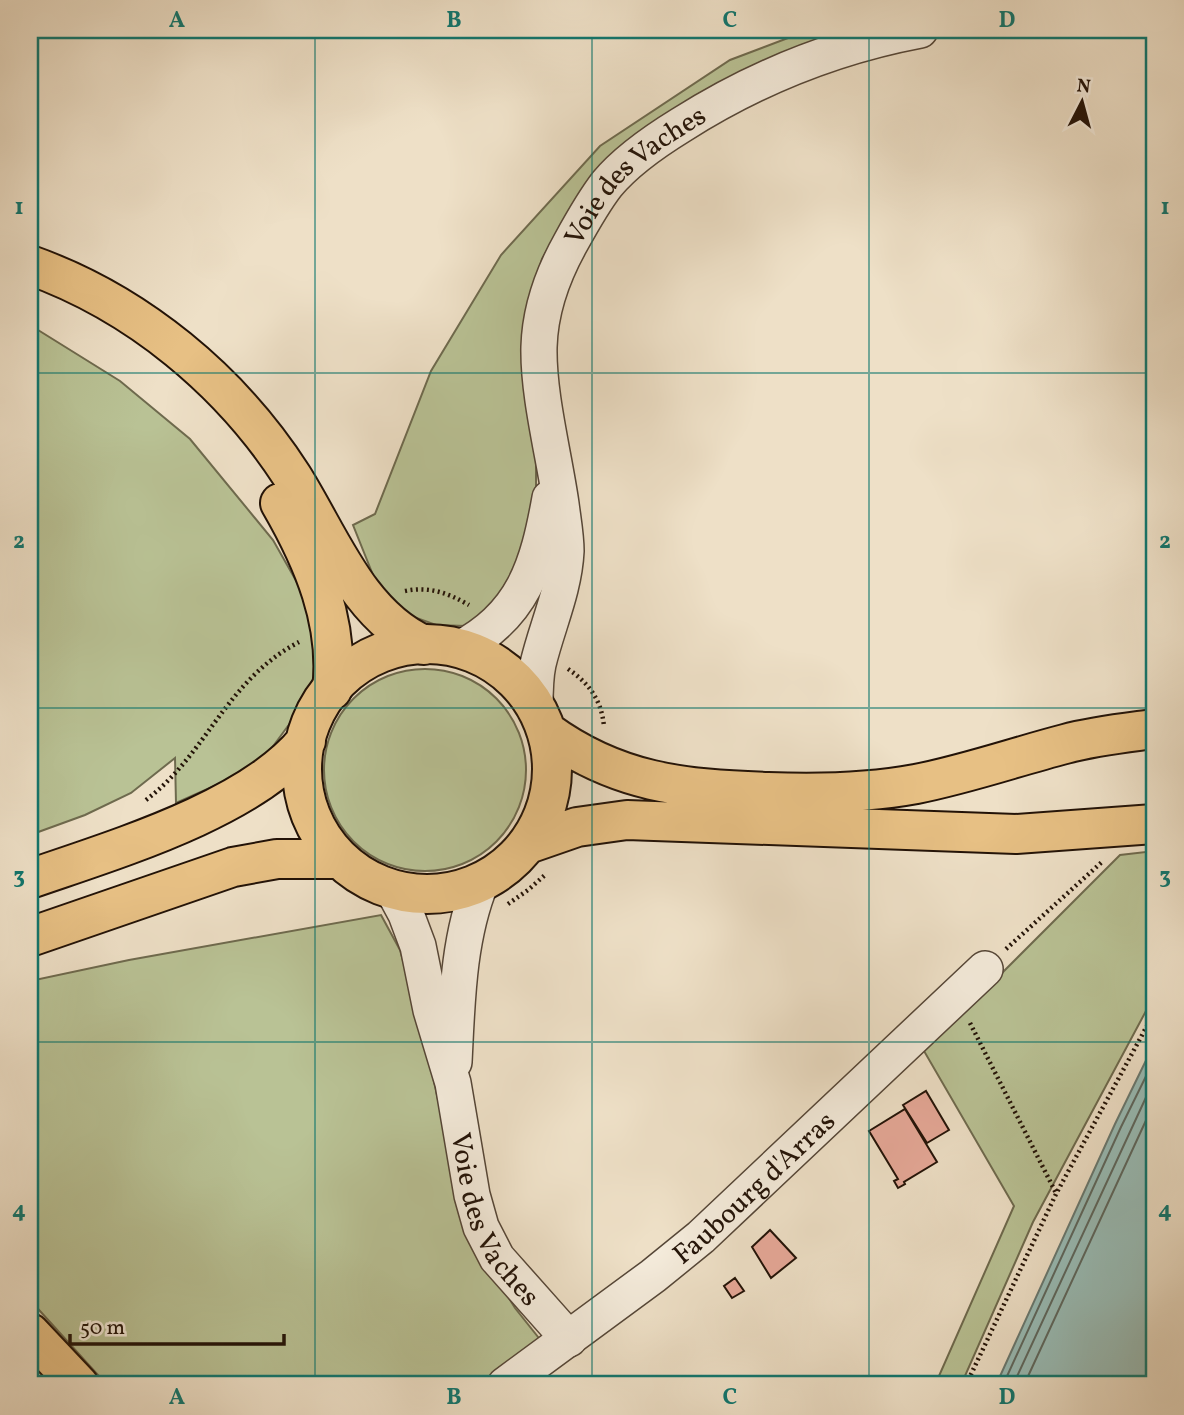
<svg xmlns="http://www.w3.org/2000/svg" width="1184" height="1415" font-family="Vollkorn,serif">
<rect width="100%" height="100%" fill="#eee0c7"/>
<filter id="stains"><feTurbulence type="fractalNoise" baseFrequency=".00286" numOctaves="4"/><feColorMatrix values="0 0 0 0 .2 0 0 0 0 .09 0 0 0 0 .02 0 0 0 .5 -.17"/></filter>
<radialGradient id="worn" r=".72"><stop offset=".6" stop-color="#630" stop-opacity="0"/><stop offset="1" stop-color="#630" stop-opacity=".3"/></radialGradient>
<!-- green -->
<path fill="#b9c295" stroke="#6e6a4e" stroke-width="2" d="M809,30H876L580,193L542,259L524,320L536,447V512L519,570L495,610L466,626L436,625L400,612L379,590L353,525L375,514L431,371L501,255L600,146L730,60Z
M30,325L120,381L190,439L273,540L303,593L322,643L317,671L296,715L271,749L239,775L176,803L175,758L131,793L85,815L30,835Z
M324 770a101 101 0 1 1 202 0a101 101 0 1 1-202 0Z
M1154,851V996L1033,1222L961,1385H935L1014,1206L924,1051L1120,855Z
M381,915L400,950L423,1032L467,1230L515,1308L542,1342L487,1385H107L30,1300V981L129,960Z"/>
<!-- water -->
<path fill="#99bdb7" stroke="#697971" stroke-width="2" d="M1154,1044V1385H996L1115,1124Z"/>
<g fill="none" stroke-linecap="round" stroke-linejoin="round">
<!-- shore -->
<path stroke="#5e685f" stroke-width="2" d="M1003,1385L1121,1127L1154,1060
M1013,1385L1154,1080
M1024,1385L1154,1103"/>
</g>
<!-- building -->
<path fill="#e6a898" stroke="#221207" stroke-width="2" d="M926,1091L949,1130L927,1143L903,1105Z
M905,1109L937,1162L904,1182L905,1184L898,1188L894,1181L898,1179L869,1131Z
M770,1230L796,1258L771,1278L752,1247Z
M735,1278L744,1291L732,1298L724,1286Z"/>
<g fill="none" stroke-linecap="round" stroke-linejoin="round">
<defs>
<g id="minor">
<path d="M459,649C523,616 538,566 550,498"/>
<path id="s1" d="M535,706C535,692 535,678 538,664C547,626 564,591 566,551C566,536 563,520 561,504C554,455 538,395 539,347C540,310 553,274 571,242C582,222 593,202 607,184C627,160 655,141 681,125C755,78 835,46 920,30"/>
<path id="s2" d="M392,888L406,914L418,946L431,1010L453,1083L472,1195L481,1227L497,1258L569,1339"/>
<path d="M454,1062C457,1002 458,938 481,882"/>
<path id="s3" d="M505,1385L653,1276L701,1237L985,969"/>
</g>
<path id="major" d="M302 769a125 125 0 1 1 250 0a125 125 0 1 1-250 0Z
M546,731C617,783 683,789 768,792C818,794 867,793 916,784C967,774 1015,757 1065,744C1094,736 1124,733 1154,729
M528,844L577,827L627,820L1016,834L1154,824
M30,879C113,850 250,810 306,741
M30,937L233,867L277,859H340"/>
<path id="highway" d="M30,265C137,303 231,381 292,476C329,534 357,615 424,645
M280,503C313,560 340,623 332,690
M30,1333L79,1385"/>
</defs>
<!-- minor casing -->
<use href="#minor" stroke="#554637" stroke-width="38"/>
<!-- major casing -->
<use href="#major" stroke="#221207" stroke-width="42"/>
<!-- highway casing -->
<use href="#highway" stroke="#221207" stroke-width="42"/>
<!-- path -->
<path stroke="#221207" stroke-width="4.5" stroke-dasharray="2 3.5" stroke-linecap="butt" d="M405,591C429,586 448,593 469,605
M568,669C589,683 602,701 604,727
M146,800C207,754 226,680 299,642
M508,904L528,890L545,875
M1006,949L1103,861
M970,1023L1056,1193
M966,1385L1056,1194L1154,1013"/>
<!-- minor -->
<use href="#minor" stroke="#f4ebdb" stroke-width="35"/>
<!-- major -->
<use href="#major" stroke="#e7c084" stroke-width="38"/>
<!-- highway -->
<use href="#highway" stroke="#e7c084" stroke-width="38"/>
</g>
<!-- grid -->
<path fill="none" stroke="#0f766e" stroke-width="2" stroke-opacity="0.55" d="M315,30V1385M592,30V1385M869,30V1385M30,373H1154M30,708H1154M30,1042H1154"/>
<g text-anchor="middle" stroke-width="5" stroke-linejoin="round" paint-order="stroke">
<!-- street labels -->
<g font-size="28" fill="#221207" stroke="#f4ebdb">
<text dy="10" stroke="none"><textPath href="#s1" startOffset="570">Voie des Vaches</textPath></text>
<text dy="10" stroke="none"><textPath href="#s3" startOffset="318">Faubourg d'Arras</textPath></text>
<text dy="10" stroke="none"><textPath href="#s2" startOffset="350">Voie des Vaches</textPath></text>
</g>
</g>
<!-- margin -->
<rect width="1184" height="1415" fill="none" stroke="#eee0c7" stroke-width="77"/>
<!-- north arrow -->
<g transform="translate(1082 102) rotate(6)" stroke="#f4ebdb" stroke-width="5" paint-order="stroke">
<path d="M0-5L12 26L0 18L-12 26Z" fill="#221207"/>
<text y="-10" font-size="19" font-weight="bold" text-anchor="middle" fill="#221207">N</text>
</g>
<!-- scale -->
<path d="M70 1334v10h214v-10" fill="none" stroke="#221207" stroke-width="3.5"/>
<text x="80" y="1334" font-size="21" fill="#221207" stroke="#f4ebdb" stroke-width="5" paint-order="stroke">50 m</text>
<rect x="38" y="38" width="1108" height="1338" fill="none" stroke="#0f766e" stroke-width="2.5"/>
<g font-size="23" text-anchor="middle" font-weight="bold" fill="#0f766e">
<text x="177" y="27">A</text>
<text x="454" y="27">B</text>
<text x="730" y="27">C</text>
<text x="1007" y="27">D</text>
<text x="19" y="214">1</text>
<text x="1165" y="214">1</text>
<text x="19" y="548">2</text>
<text x="1165" y="548">2</text>
<text x="19" y="883">3</text>
<text x="1165" y="883">3</text>
<text x="19" y="1217">4</text>
<text x="1165" y="1217">4</text>
<text x="177" y="1404">A</text>
<text x="454" y="1404">B</text>
<text x="730" y="1404">C</text>
<text x="1007" y="1404">D</text>
</g>
<rect width="100%" height="100%" filter="url(#stains)"/>
<rect width="100%" height="100%" fill="url(#worn)"/>
</svg>
